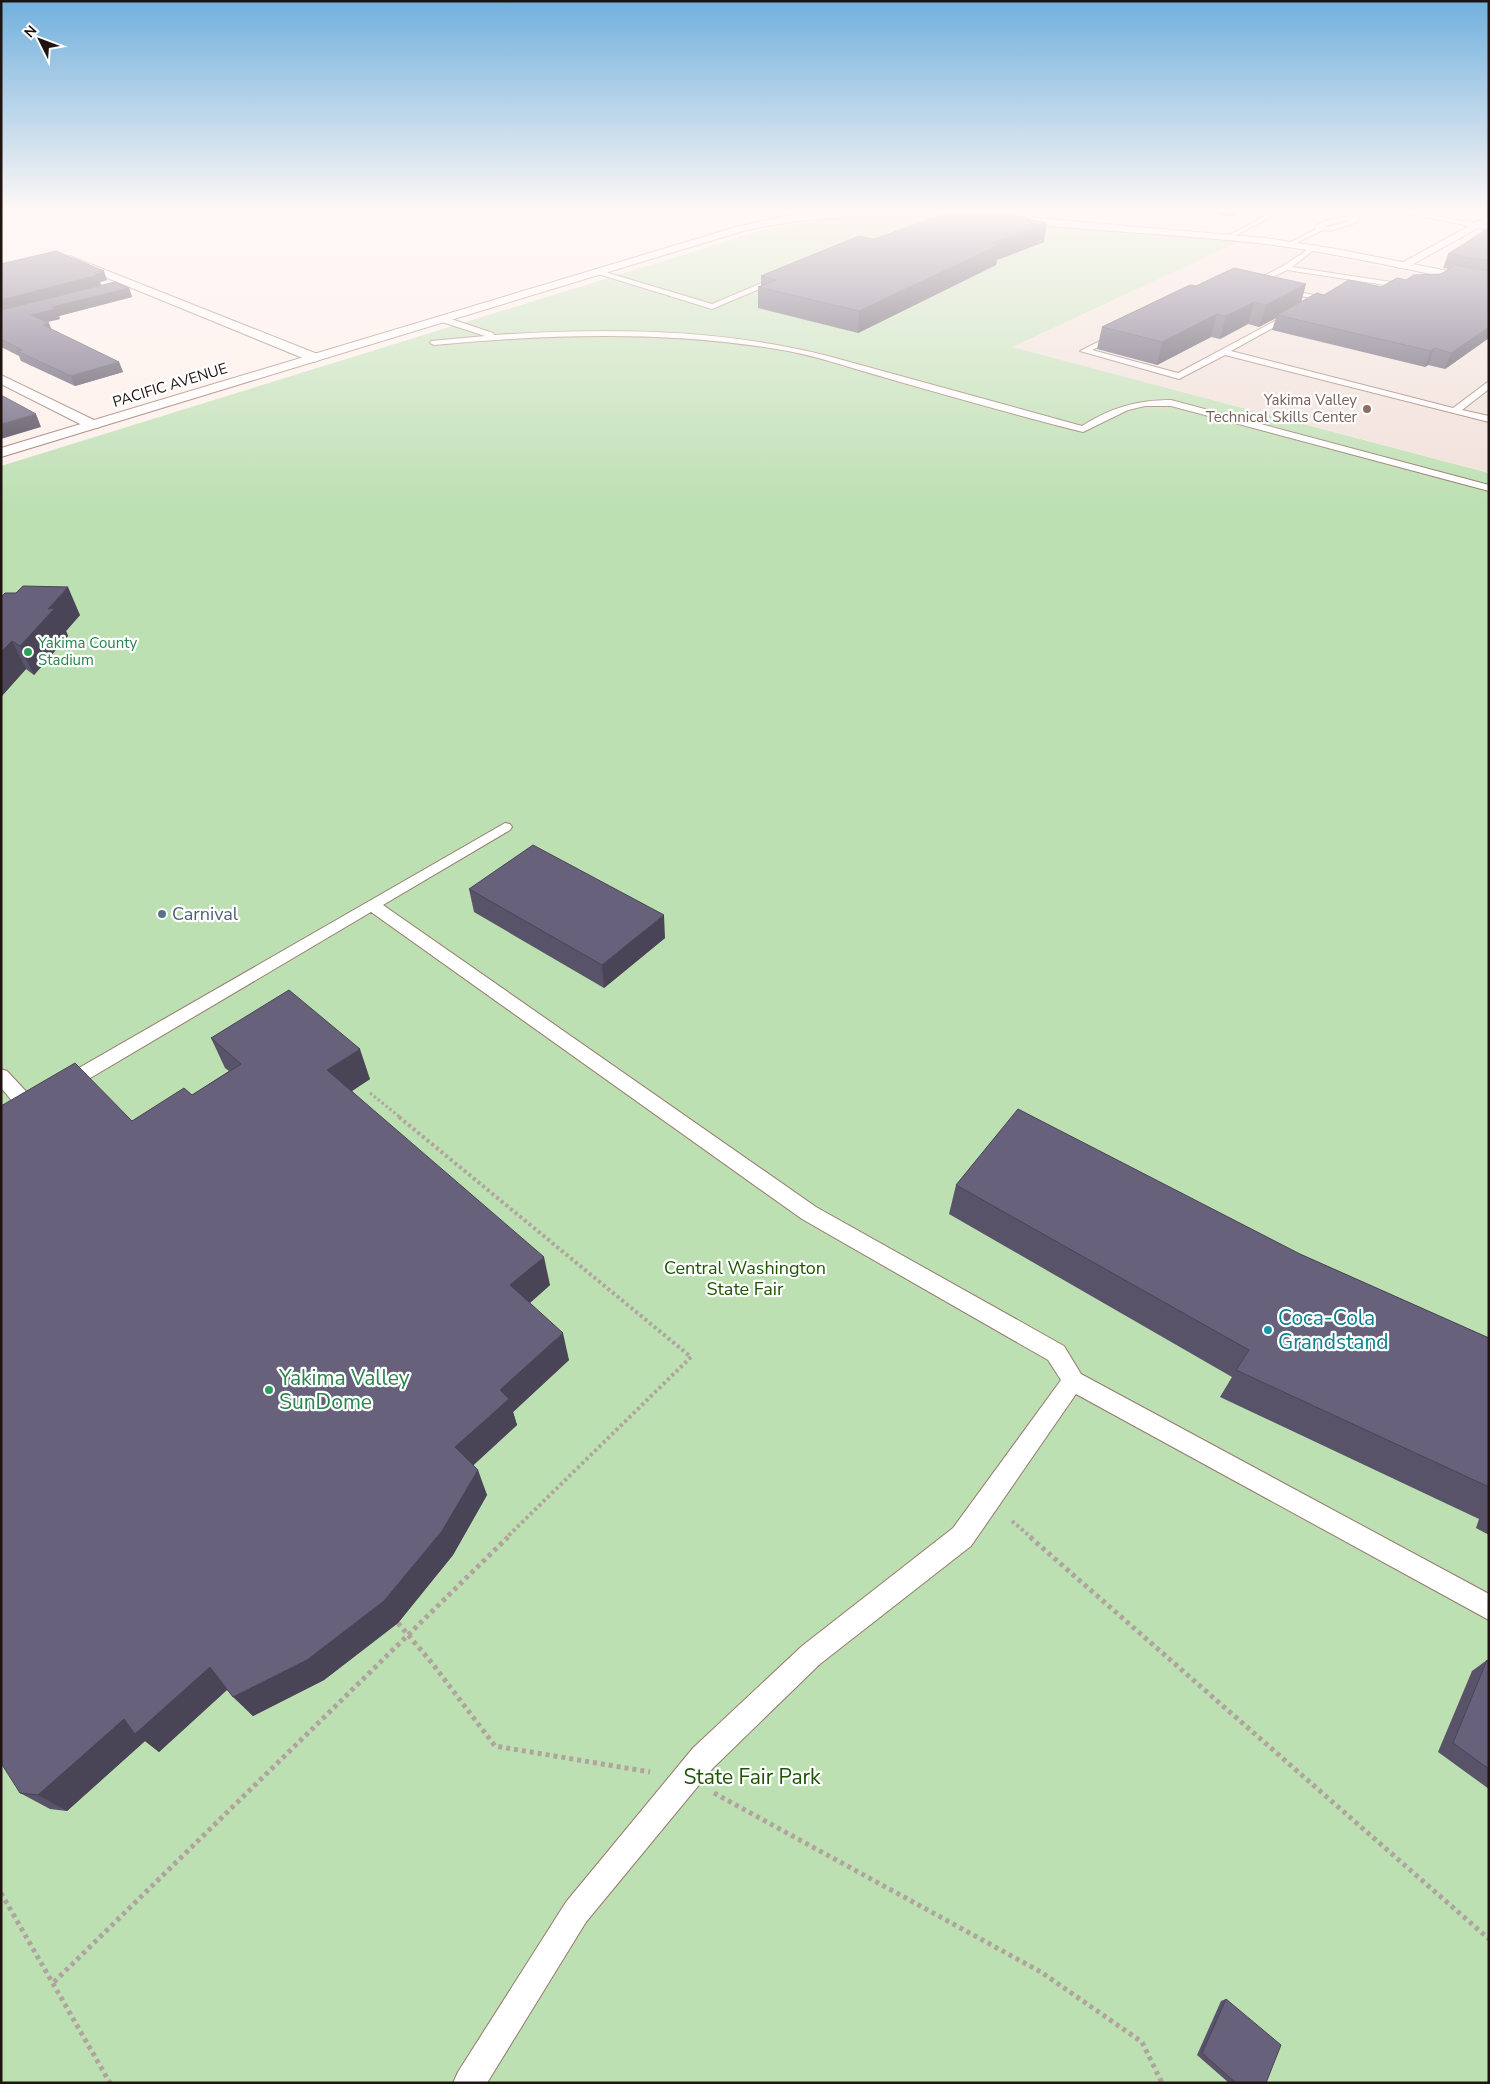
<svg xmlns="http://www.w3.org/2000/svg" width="1490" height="2084" font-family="'Nunito Sans',sans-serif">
<rect width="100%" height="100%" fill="#fef0eb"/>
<!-- commercial -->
<path fill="#f6e7d4" d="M1132,210H1297L1248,234L1103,221Z"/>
<!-- industrial -->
<path fill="#f3e4f6" d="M1041,210H1132L1103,221L1055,216L1044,214Z"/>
<!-- built -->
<path fill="#f0e0d9" d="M1238,242L1329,256L1489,289V471L1487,472L1011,347Z"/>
<!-- green -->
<path fill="#bde0b3" d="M890,215L960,218L1238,242L1012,347L1489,473V2083H1V466L766,229L830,219Z"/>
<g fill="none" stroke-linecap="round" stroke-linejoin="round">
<defs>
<path id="lane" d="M1028,210H1035L1028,221H1024Z
M1266,210H1272L1273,213L1269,218L1231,238L1226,237L1265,216Z
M1390,210H1406L1489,226V230Z
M1355,215L1358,217V222L1330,231L1323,230L1290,246L1285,245L1316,229L1315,226L1324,221ZM1352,219L1330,227L1324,226Z
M1313,246L1316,248L1315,249L1292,267L1411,285L1415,287L1411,289L1287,270L1257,285L1250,283L1283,266Z
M595,269L712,304L776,277L783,279L712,309L595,273Z
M1277,287L1327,298L1231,351L1453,408L1489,381V389L1462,410L1489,416V422L1225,355L1179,379L1080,351L1118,332H1121V336L1092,350L1178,373L1316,299L1277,291Z
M439,317H445L493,333L494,335C605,328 719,328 828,356L1082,426C1110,408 1137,400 1171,400L1489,485V491L1171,406H1145L1128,410L1083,432C1016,415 949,396 883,377C851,368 820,357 788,351C670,330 552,334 434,345L430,343L431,341L485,336L439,321Z
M505,823L510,824L512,827L510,830L383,905L816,1207L1064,1346L1081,1374L1489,1594V1620L1076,1394L971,1546L820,1664L713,1768L586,1922L487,2083H453L458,2072L566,1902L693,1748L802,1646L953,1528L1061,1380L1048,1360L802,1219L371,912L70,1090L64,1092L58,1090L55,1085L58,1080Z
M1,1069L7,1071L35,1101L38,1106L35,1111C20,1116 11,1098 1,1088Z"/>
<path id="street" d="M1489,215V222L1406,268H1398L1396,266Z
M70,256L320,355L322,358L315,362L310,361L66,261L64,259Z
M1,375L98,422L100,425L98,428H88L1,384Z"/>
<path id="secondary" d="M842,210H943L1265,238L1331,248L1489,279V286C1415,271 1341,254 1266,244C1199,236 1130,233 1063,227C952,217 853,206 743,231L1,457V448L736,227L786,216Z"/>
</defs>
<!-- lane casing -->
<use href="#lane" stroke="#96786c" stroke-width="2"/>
<!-- street casing -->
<use href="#street" stroke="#96786c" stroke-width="2"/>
<!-- secondary casing -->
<use href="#secondary" stroke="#96786c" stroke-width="2"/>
<!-- path-far2 -->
<path stroke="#b1a49f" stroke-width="3" stroke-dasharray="2.5 2.5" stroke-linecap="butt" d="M370,1093L401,1118"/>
<!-- path-far1 -->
<path stroke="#b1a49f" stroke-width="4" stroke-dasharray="3 3" stroke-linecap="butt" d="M399,1117L691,1357L506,1538
M1012,1521L1032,1538"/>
<!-- path -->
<path stroke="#b1a49f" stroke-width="5" stroke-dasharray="4 4" stroke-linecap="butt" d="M1030,1537L1489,1939
M398,1623L432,1663L495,1746L650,1772
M714,1793L1041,1972L1142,2042L1162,2083
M1,1893L110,2083
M54,1982L508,1537"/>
<!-- lane -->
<use href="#lane" fill="#fff" fill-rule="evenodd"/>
<!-- street -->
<use href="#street" fill="#fff" fill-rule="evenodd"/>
<!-- secondary -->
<use href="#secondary" fill="#fff" fill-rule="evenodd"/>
</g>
<!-- wall -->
<path fill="#59536a" d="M1199,210H1245L1230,217Z
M1489,228V338L1445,369L1428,365L1425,367L1272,330L1276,318L1259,327L1248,324L1220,339L1211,337L1157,365L1097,349L1102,327L1306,284L1301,302L1324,295L1381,287L1406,280L1441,274L1449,269L1443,268L1448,254Z
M874,239L1044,242L997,260L996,265L858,333L758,308V287L761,286V276Z
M1,264L107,280L100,282L101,285L129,288L132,297L59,316L60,319L46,322L51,329L119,362L123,372L75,386L21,361L19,356L1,347Z
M1,597L80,615L66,631L68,636L34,675L26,669L1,697Z
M469,889L665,938L604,988L474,912Z
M211,1038L370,1079L352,1091L550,1285L530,1303L569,1360L513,1412L517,1425L473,1465L487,1495L453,1555L398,1623L324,1680L253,1716L227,1690L159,1752L145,1741L67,1811L50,1809L20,1793L132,1121L192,1095L229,1071L225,1068Z
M956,1185L1300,1254L1489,1338V1535L1476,1528L1479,1519L1220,1397L1232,1377L949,1214Z
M1487,1660L1489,1661V1789L1438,1752L1472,1671Z
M1226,1999L1266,2083H1229L1197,2055L1221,2001Z"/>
<!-- shaded-wall -->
<path fill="#494456" d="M1232,210H1245L1230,217Z
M1047,223L1044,242L997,260L996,265L858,333L859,311L991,243Z
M104,271L107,280L100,282L101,285L1,310V300Z
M1306,284L1300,306L1277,315L1276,318L1259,327L1266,305Z
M129,288L132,297L59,316L60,319L35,325L31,315L52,307Z
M1254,302L1248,324L1220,339L1226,316Z
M1217,314L1211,337L1157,365L1162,342Z
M49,323L53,333L43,325Z
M1489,327V338L1445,369L1451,353Z
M1434,348L1428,365L1425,367L1431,351Z
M119,362L123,372L75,386L71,376Z
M36,414L41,427L1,439V424Z
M68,587L80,615L66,631L68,636L34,675L20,646L48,609Z
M12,641L26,669L1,697V652Z
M664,915L665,938L604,988L602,965Z
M360,1049L370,1079L338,1100L327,1070Z
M544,1257L550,1285L517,1314L510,1285Z
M563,1333L569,1360L513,1412L517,1425L465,1473L455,1447L500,1390Z
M478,1470L487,1495L453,1555L398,1623L324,1680L253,1716L233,1697Z
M210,1667L230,1687L159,1752L145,1741L67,1811L38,1795L124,1719Z"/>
<!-- building -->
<path fill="#68617b" stroke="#494456" d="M957,210H991L1047,223L991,243L999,245L859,311L758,287L776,280L761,276L859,236L874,239Z
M1489,228V261L1448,254Z
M56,251L104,271L93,273L98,275L1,300V264Z
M1455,265L1489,271V327L1451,353L1434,348L1431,351L1277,315L1317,293L1324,295L1349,280L1381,287L1397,278L1406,280L1414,275L1441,274Z
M1234,268L1306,284L1266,305L1254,302L1226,316L1217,314L1162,342L1102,327L1190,285L1196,286Z
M115,282L129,288L52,307L56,309L31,315L49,323L43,325L119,362L71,376L17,351L22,350L1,339V310Z
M1,395L36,414L1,424Z
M23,586L68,587L48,609L55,608L20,646L12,641L1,652V597L5,593H16Z
M533,845L664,915L602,965L469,889Z
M289,990L360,1049L327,1070L544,1257L510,1285L563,1333L500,1390L509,1399L455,1447L478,1470L442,1531L384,1601L307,1660L233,1697L210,1667L135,1734L124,1719L38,1795L20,1793L1,1763V1106L75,1063L132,1121L184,1088L192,1095L241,1064L211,1038Z
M1018,1109L1300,1254L1489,1338V1487L1236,1370L1249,1350L956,1185Z
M1487,1660L1489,1661V1769L1453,1743Z
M1226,1999L1281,2045L1266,2083H1236L1202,2053Z"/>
<!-- sky -->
<linearGradient id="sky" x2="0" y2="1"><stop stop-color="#71b0dd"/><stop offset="0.42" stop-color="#fff8f6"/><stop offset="1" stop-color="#fff8f6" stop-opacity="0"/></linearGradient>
<rect width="1490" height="502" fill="url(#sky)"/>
<!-- markers -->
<circle fill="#8d6e63" stroke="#fff" stroke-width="2" cx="1367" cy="409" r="5"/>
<g fill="#2e9e5b" stroke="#fff" stroke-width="2">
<circle cx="28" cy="652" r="5"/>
<circle cx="269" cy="1390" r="5"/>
</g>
<circle fill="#5c6f8a" stroke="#fff" stroke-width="2" cx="162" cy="914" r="5"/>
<circle fill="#0f9aa8" stroke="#fff" stroke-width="2" cx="1268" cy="1330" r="5"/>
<g text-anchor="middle" stroke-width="4.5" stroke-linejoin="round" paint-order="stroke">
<!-- far-street labels -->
<g font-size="15" fill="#1f140f" stroke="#fff">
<text transform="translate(170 385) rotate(-17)" y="5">PACIFIC AVENUE</text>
</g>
<!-- far-education labels -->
<g font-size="15" fill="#785e54" stroke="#fff" text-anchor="end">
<text x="1357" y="405">Yakima Valley<tspan x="1357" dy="17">Technical Skills Center</tspan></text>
</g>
<!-- far-leisure labels -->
<g font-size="15" fill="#27864d" stroke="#fff" text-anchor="start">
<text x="38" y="648">Yakima County<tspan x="38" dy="17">Stadium</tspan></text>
</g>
<!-- service labels -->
<g font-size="18" fill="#4e5e75" stroke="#fff" text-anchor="start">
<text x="172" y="920">Carnival</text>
</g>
<!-- park labels -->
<g font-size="18" fill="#1e5403" stroke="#fff">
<text x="745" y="1274">Central Washington<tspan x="745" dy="21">State Fair</tspan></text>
</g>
<!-- near-culture labels -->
<g font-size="21" fill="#0d838f" stroke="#fff" text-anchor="start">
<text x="1278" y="1325">Coca-Cola<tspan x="1278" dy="24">Grandstand</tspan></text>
</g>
<!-- near-leisure labels -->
<g font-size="21" fill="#27864d" stroke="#fff" text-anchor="start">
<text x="279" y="1385">Yakima Valley<tspan x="279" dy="24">SunDome</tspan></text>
</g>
<!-- near-park labels -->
<g font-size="21" fill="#1e5403" stroke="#fff">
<text x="752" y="1784">State Fair Park</text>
</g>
</g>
<!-- border -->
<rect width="1490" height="2084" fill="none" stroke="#1f140f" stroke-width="5"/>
<!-- north arrow -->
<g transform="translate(40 40) rotate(312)" stroke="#ffffff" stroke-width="4" paint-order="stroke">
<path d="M0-4L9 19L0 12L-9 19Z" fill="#1f140f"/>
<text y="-8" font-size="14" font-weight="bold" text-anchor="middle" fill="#1f140f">N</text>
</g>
</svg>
